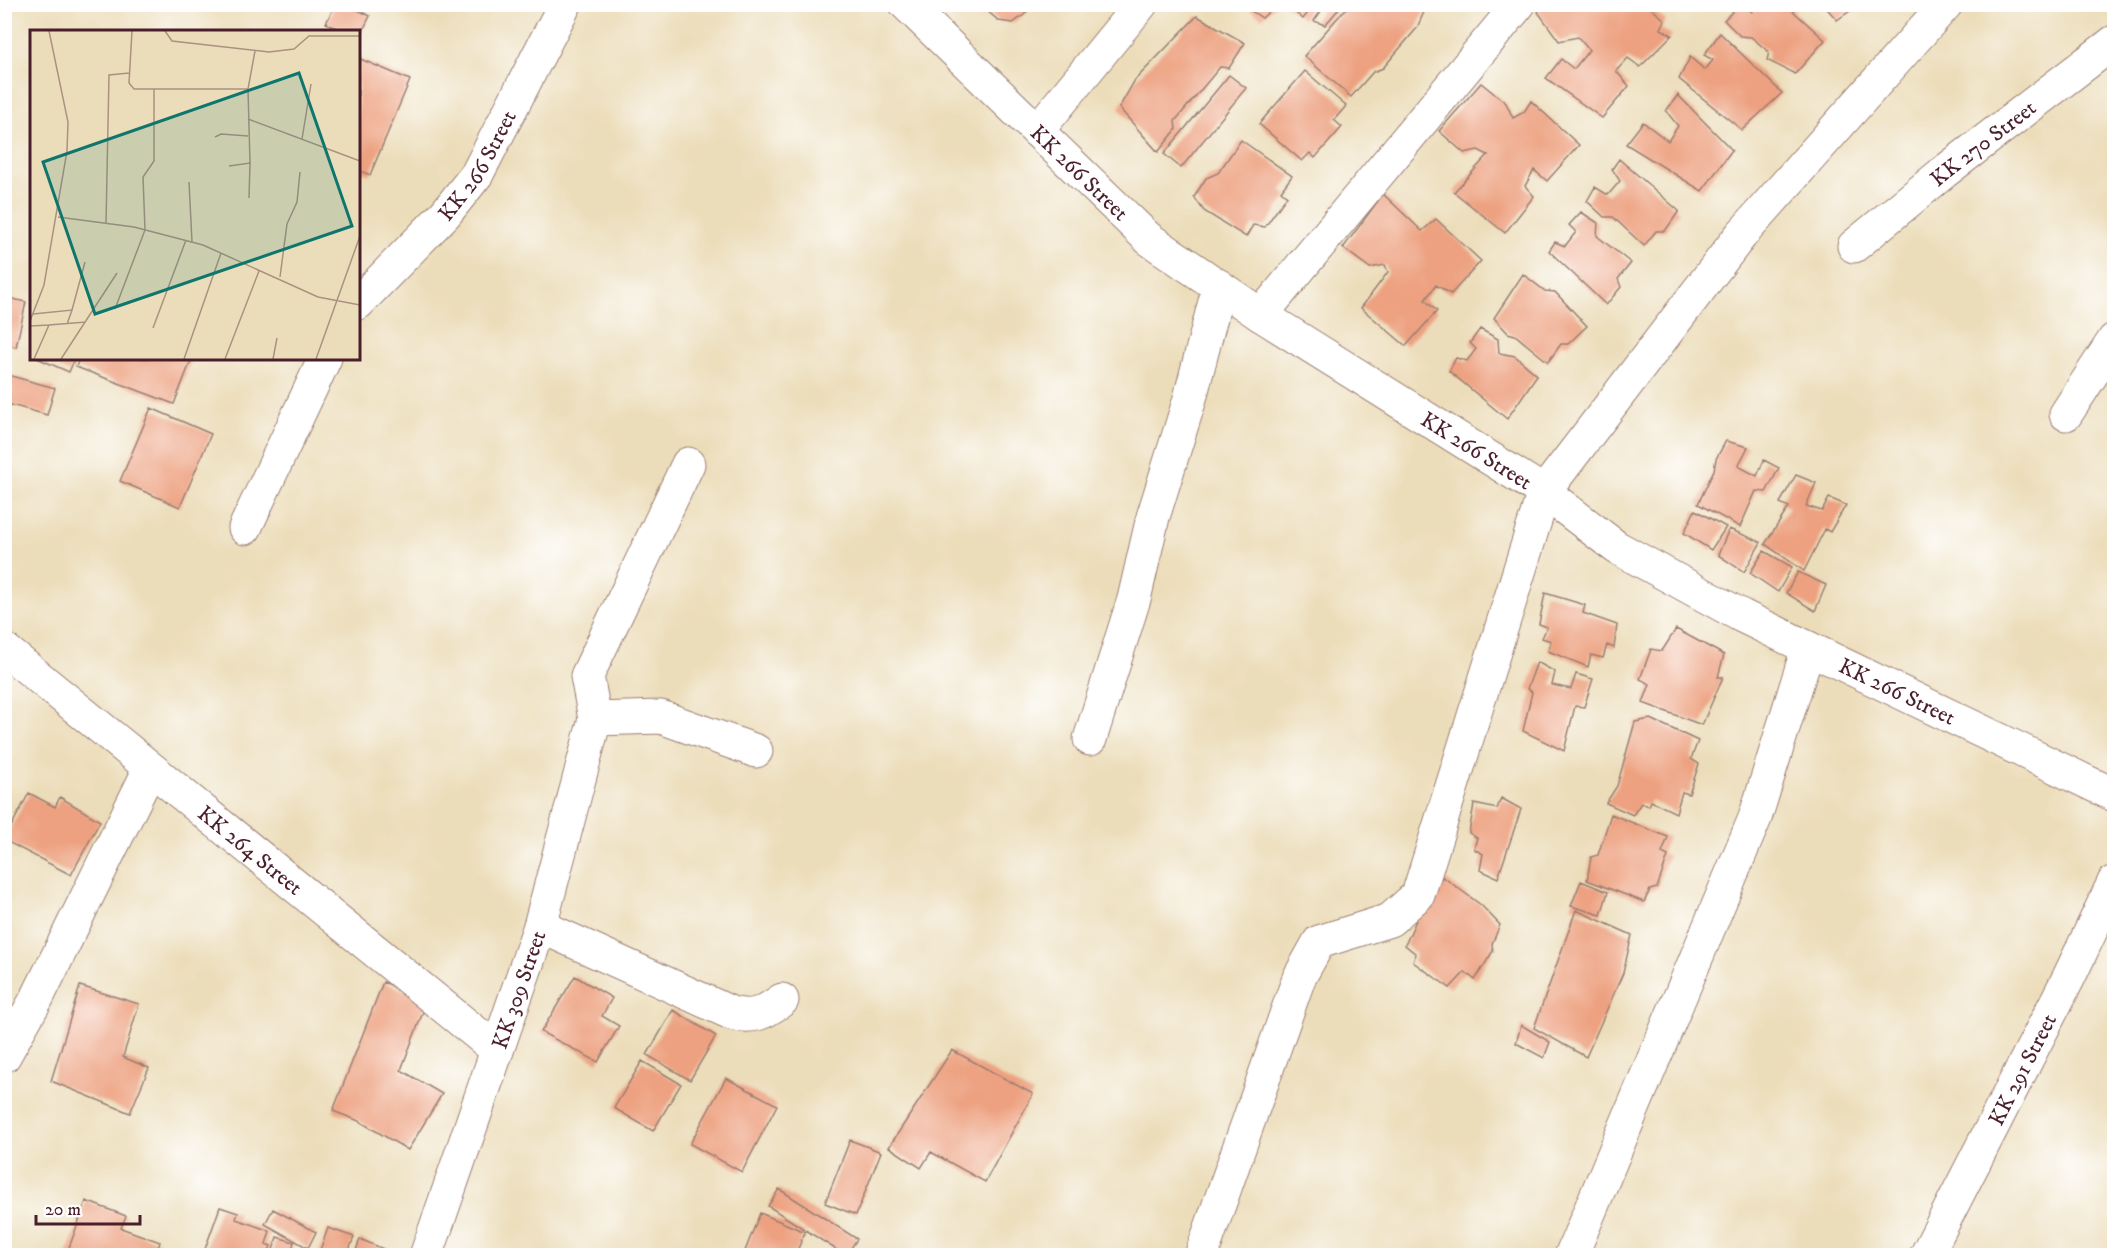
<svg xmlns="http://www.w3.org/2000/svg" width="2119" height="1260" font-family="'IM FELL DW Pica',serif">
<rect width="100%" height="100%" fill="#fff"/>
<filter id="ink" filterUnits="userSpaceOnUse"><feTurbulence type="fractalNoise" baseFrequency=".0167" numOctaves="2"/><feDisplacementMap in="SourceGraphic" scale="12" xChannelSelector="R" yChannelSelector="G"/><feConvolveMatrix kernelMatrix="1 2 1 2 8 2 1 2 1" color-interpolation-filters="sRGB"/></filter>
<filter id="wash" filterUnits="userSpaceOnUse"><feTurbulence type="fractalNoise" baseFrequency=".008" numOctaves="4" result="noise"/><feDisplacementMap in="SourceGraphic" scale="24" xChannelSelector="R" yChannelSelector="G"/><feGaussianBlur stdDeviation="1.35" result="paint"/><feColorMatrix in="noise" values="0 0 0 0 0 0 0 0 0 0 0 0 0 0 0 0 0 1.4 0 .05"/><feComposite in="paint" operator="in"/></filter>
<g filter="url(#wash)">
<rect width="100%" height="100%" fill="#ecddba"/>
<g id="blocks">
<!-- building -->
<path fill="#eda180" d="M336,4H346L370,16L358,40V32H344L326,23Z
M979,4H1033L1024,15L1013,23L999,21Z
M1241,4H1277L1262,18Z
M1285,4H1315L1303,19Z
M1326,4H1343L1325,25L1314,21Z
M1544,4H1602V8L1615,4H1646L1665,20L1661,29L1672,35L1640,67L1628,58L1616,71L1629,86L1602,118L1546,78L1561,59L1574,69L1589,50L1578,37L1559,41L1538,12Z
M1740,4L1752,12L1758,4H1799L1793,11L1825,40L1795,74L1767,60L1769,52L1751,37L1740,36L1724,20Z
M1823,4H1860L1837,20Z
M1349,5H1427L1417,28L1383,68L1373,72L1351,97L1304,56Z
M1197,16L1245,43L1229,68L1220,67L1175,121L1176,130L1158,152L1119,108L1135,80Z
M1720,33L1782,93L1742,130L1679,79L1690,57L1705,70L1713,60L1704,55Z
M358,58L410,80L370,175L358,170Z
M1305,71L1346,106L1334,120L1342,127L1315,158L1310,153L1302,161L1259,124Z
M1229,75L1246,88L1181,168L1164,154Z
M1481,83L1506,103L1513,118L1524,112L1531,101L1579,145L1547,181L1534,170L1525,186L1534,196L1505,233L1454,192L1488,155L1478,150L1464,153L1439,131Z
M1678,95L1732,150L1702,191L1626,144L1643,122L1668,141L1678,126L1666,111Z
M1241,140L1292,176L1281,191L1287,196L1265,227L1253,225L1246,237L1204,211L1194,197L1206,178L1218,173Z
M1619,159L1679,211L1665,231H1656L1644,246L1613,217H1604L1587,201L1595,187L1608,195L1620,181L1612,169Z
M1383,194L1422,231L1436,219L1481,261L1451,294L1436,285L1425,300L1437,311L1406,346L1361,308L1388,272L1385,265L1370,268L1343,248Z
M1581,212L1598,223L1597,236L1631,263L1618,279L1621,287L1606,305L1549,251L1555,242L1565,246L1576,232L1569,225Z
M1523,274L1545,291L1555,292L1587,326L1568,344H1561L1548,362L1515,335L1508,333L1494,318Z
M4,297L26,302L16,347L4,344Z
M1480,329L1498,339L1499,353L1515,356L1537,375L1507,419L1449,371L1456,358L1467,361L1476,349L1470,343Z
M37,358H75L69,372Z
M79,358H192L174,404L76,367Z
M4,374L55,388L47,415L4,403Z
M151,408L211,434L180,507L120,481Z
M1726,441L1748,447L1738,466L1757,476L1764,460L1779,468L1766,492L1756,491L1740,527L1698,504L1714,470L1716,459Z
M1796,475L1816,483L1806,506L1822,511L1829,498L1846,505L1830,532L1825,529L1804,571L1765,544L1789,507L1780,503Z
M1695,510L1726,527L1711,550L1684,533Z
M1729,529L1761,542L1744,572L1718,555Z
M1764,551L1792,567L1778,592L1750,573Z
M1798,572L1826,585L1815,611L1786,593Z
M1545,593L1585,605L1583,613L1617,625L1614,648L1607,645L1603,658L1591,655L1588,667L1548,651L1551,641L1542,638L1547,627L1539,624Z
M1676,629L1724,655L1718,677H1723L1702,725L1643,703L1650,684L1640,679L1651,649L1662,651Z
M1537,662L1555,672L1552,685L1571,689L1576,674L1593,679L1584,707L1575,706L1564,751L1523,731L1532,692L1527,689Z
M1651,719L1698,741L1691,759L1699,764L1689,794L1682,792L1676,813L1651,801L1649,806L1641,803L1633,815L1606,803L1617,786L1635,722Z
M29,793L55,807L60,797L100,821L71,875L4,840Z
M1501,798L1521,809L1498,878L1480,870L1483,854L1474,849L1477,838L1469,833L1474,804L1497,809Z
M1611,814L1668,837L1662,853L1668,856L1657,888L1650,890L1644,902L1587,880L1591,857L1598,855Z
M1443,877L1481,905L1500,925L1492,944L1493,951L1475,980L1465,972L1450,988L1413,962L1416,954L1405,945L1431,887Z
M1581,881L1608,892L1601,915L1571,906Z
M1576,910L1632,935L1623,973L1586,1057L1534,1028Z
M575,976L612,998L602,1016L619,1026L598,1062L541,1032Z
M383,982L428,999L401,1070L442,1094L408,1150L359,1121L333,1111Z
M80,986L139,1004L123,1057L149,1068L130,1113L51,1081Z
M673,1010L716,1036L690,1080L647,1055Z
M1521,1025L1550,1042L1544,1058L1516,1043Z
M952,1050L1033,1094L985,1182L931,1152L921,1168L889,1147Z
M642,1061L681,1084L653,1131L614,1108Z
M726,1078L777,1105L742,1172L690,1144Z
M850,1140L881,1152L856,1215L825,1203Z
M779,1189L857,1239L846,1256L768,1206Z
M86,1201L126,1216L121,1228L160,1242L155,1256H66Z
M220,1207L238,1213L236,1219L270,1231L266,1244L271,1246L267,1256H225L205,1249Z
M273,1209L316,1232L308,1248L265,1224Z
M760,1213L805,1232L795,1256H743Z
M328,1228L354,1237L347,1256L319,1253Z
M277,1237L294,1242L290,1256L272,1253Z
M360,1239L395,1254V1256H354Z"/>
</g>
</g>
<g filter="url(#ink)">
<use href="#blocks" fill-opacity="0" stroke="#9b7e72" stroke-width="1.5"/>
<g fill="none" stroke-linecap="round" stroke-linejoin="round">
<defs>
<g id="street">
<path id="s1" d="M906,4L1149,239L1261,315L1544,492L1616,547L1742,616L2114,795"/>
<path d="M1037,131L1141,4"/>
<path id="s2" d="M1854,246L1944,172L2114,42"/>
<path id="s3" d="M358,303L445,214L477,174L565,4"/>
<path d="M1261,315L1519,4"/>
<path d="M2066,414L2114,340"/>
<path d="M688,464L587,676L595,719L661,717L756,751"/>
<path d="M245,528L325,358"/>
<path id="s4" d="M4,649L497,1050"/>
<path d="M1090,739L1134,599L1153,517L1189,402L1219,286"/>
<path d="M540,926L731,1013C753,1019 764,1013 782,1000"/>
<path d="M4,1056L37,998L150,769"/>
<path id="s5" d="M426,1256L540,926L595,719"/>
<path d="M1201,1256L1299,978L1319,942L1390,920L1418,895L1544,492L1741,235L1946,4"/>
<path d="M1571,1256L1755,818L1808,648"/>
<path id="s6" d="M1926,1256L2069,977L2114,882"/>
</g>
</defs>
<!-- street casing -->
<use href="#street" stroke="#9b7e72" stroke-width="35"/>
<!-- street -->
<use href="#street" stroke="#fff" stroke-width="33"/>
</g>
</g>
<g text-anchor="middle" stroke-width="5" stroke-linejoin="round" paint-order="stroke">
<!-- street labels -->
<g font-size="22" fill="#4a1f2b" stroke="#fff">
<text dy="8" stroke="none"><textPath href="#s2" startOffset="165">KK 270 Street</textPath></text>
<text dy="8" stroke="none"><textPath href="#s3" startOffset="183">KK 266 Street</textPath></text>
<text dy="8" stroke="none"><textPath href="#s1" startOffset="242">KK 266 Street</textPath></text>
<text dy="8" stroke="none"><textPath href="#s1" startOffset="728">KK 266 Street</textPath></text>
<text dy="8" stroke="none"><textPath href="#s1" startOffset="1214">KK 266 Street</textPath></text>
<text dy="8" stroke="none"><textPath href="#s4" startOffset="318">KK 264 Street</textPath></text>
<text dy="8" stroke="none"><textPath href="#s5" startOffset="282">KK 309 Street</textPath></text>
<text dy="8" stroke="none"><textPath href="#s6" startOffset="210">KK 291 Street</textPath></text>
</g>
</g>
<!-- overview -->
<g transform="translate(30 30)">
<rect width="330" height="330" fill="#ecddba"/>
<path fill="none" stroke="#ab9181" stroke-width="1.5" d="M102,1L99,53L104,59H218L220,133M135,1L142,11L239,22L264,19L279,6H330M218,59L225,21M218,89L330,131M185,107L191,104L218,106M272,109L281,54M199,136L220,133L219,168M159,152L162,212M28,187L104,197L173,215L288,267L330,275M76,193L79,45L99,43M250,247L257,194L267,172L270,142M85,279L115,200L113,147L124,131V59M42,280L55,232M3,284L42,280L37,294M0,291L14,255L37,121L38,92L19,1M0,296L19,295M123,298L156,210M4,329L19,295L56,292M31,329L87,243M154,329L191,223M195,329L229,241M243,329L247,308M286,329L330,206"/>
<path fill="#0f766e" fill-opacity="0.15" stroke="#0f766e" stroke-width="3" d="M269,43L322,196L65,284L13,132Z"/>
<rect width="330" height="330" fill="none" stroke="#4a1f2b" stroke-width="3"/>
</g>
<!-- margin -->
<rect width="2119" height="1260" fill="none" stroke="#fff" stroke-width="24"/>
<!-- scale -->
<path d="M36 1215v9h104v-9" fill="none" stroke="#4a1f2b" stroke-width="3"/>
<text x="45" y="1215" font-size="18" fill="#4a1f2b" stroke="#ffffff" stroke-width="4.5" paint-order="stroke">20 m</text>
</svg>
